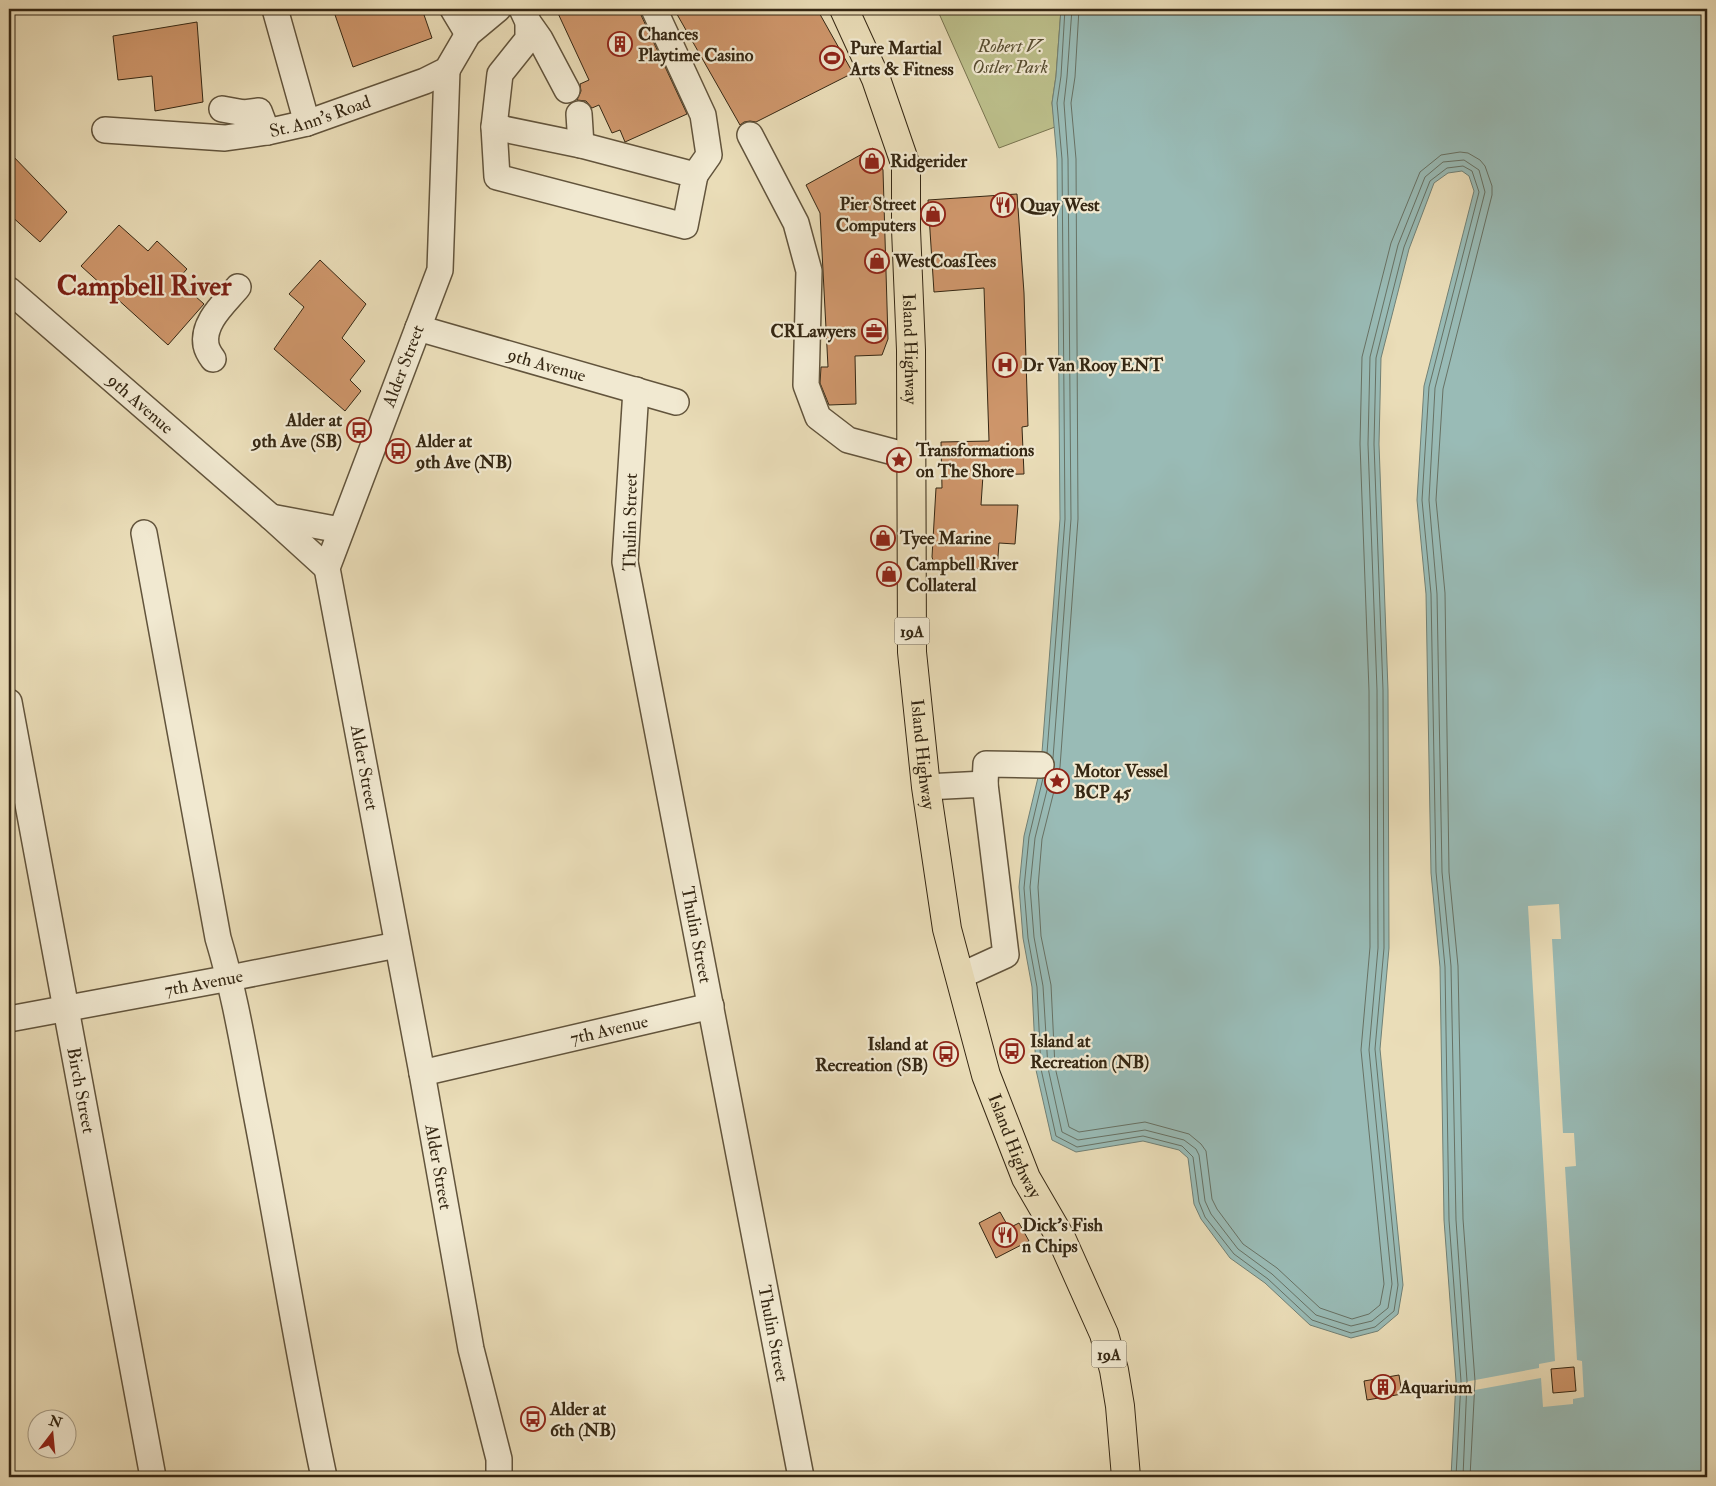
<svg xmlns="http://www.w3.org/2000/svg" width="1716" height="1486" font-family="'IM FELL Double Pica',serif">
<rect width="100%" height="100%" fill="#eaddb8"/>
<filter id="stains"><feTurbulence type="fractalNoise" baseFrequency=".004" numOctaves="4"/><feColorMatrix values="0 0 0 0 .2 0 0 0 0 .09 0 0 0 0 .02 0 0 0 .5 -.17"/></filter>
<radialGradient id="worn" r=".72"><stop offset=".6" stop-color="#630" stop-opacity="0"/><stop offset="1" stop-color="#630" stop-opacity=".3"/></radialGradient>
<!-- green -->
<path fill="#bcbf8b" stroke="#78734f" d="M937,9H1061L1056,76L1052,103L1055,127L999,148Z"/>
<!-- water -->
<path fill="#99bbb6" stroke="#718075" d="M1061,9H1707V1477H1451L1456,1381L1444,1220L1440,967L1431,873L1426,594L1417,500L1424,386L1474,191L1469,176L1462,171L1448,173L1434,183L1409,249L1381,358L1379,444L1388,690L1389,948L1380,1049L1403,1285L1398,1314L1378,1331L1351,1338L1310,1325L1265,1283L1230,1258L1201,1219L1194,1204L1188,1158L1179,1150L1143,1141L1076,1152L1052,1140L1036,1070L1032,987L1023,938L1019,887L1024,836L1041,765L1060,519L1057,159L1052,103L1056,76Z"/>
<!-- pier -->
<path fill="#eaddb8" d="M1559,904L1561,939H1552L1563,1133H1574L1576,1166L1565,1167L1577,1360L1582,1361L1584,1397L1573,1399V1404L1543,1407L1541,1378L1453,1394L1454,1384L1539,1368V1364L1555,1361L1528,906Z"/>
<g fill="none" stroke-linecap="round" stroke-linejoin="round">
<!-- shore -->
<path stroke="#677164" stroke-width="1" d="M1079,9L1075,77L1071,103L1076,159L1078,519L1060,767L1042,839L1038,887L1041,936L1051,985L1055,1067L1069,1127L1079,1132L1145,1122L1189,1134L1201,1144L1206,1151L1212,1199L1217,1209L1243,1244L1277,1268L1320,1308L1352,1319L1369,1314L1380,1305L1384,1284L1361,1050L1370,947L1369,691L1360,444L1362,357L1391,243L1420,172L1441,155L1460,152L1468,153L1480,160L1485,166L1492,186V195L1443,389L1436,500L1445,593L1449,872L1458,966L1463,1219L1475,1381L1470,1477
M1047,753L1065,519L1062,159L1057,103L1061,76L1065,9
M1053,758L1071,519L1068,159L1064,103L1067,77L1072,9
M1051,774L1035,838L1030,887L1034,937L1043,986L1048,1068L1062,1132L1078,1140L1145,1130L1184,1140L1196,1149L1199,1155L1205,1201L1211,1214L1238,1249L1272,1274L1316,1315L1351,1326L1372,1321L1388,1308L1392,1284L1369,1050L1378,948L1377,690L1368,444L1370,357L1398,245L1425,177L1443,162L1464,160L1479,170L1485,192L1435,388L1429,500L1437,594L1442,872L1451,966L1456,1220L1467,1381L1463,1477
M1043,778L1029,837L1024,888L1028,938L1037,987L1041,1069L1056,1136L1077,1147L1143,1136L1182,1146L1193,1157L1199,1202L1205,1217L1234,1254L1268,1279L1312,1320L1351,1333L1375,1327L1394,1311L1398,1285L1375,1049L1384,948L1383,690L1374,444L1376,358L1404,247L1430,181L1447,168L1463,166L1472,171L1479,192L1429,387L1422,500L1431,594L1436,872L1445,967L1449,1220L1461,1381L1456,1477"/>
</g>
<!-- building -->
<path fill="#ce966b" stroke="#352713" d="M333,9H422L432,38L353,67Z
M556,9H640L641,15L687,114L625,142L620,130L612,133L599,105L592,108L586,101L577,100L581,91L580,84L589,80Z
M674,9H817L853,73L756,122L750,121L744,122L740,125Z
M197,22L203,102L155,111L152,76L118,80L113,36Z
M873,148L883,170L888,339L882,355L855,356L856,404L829,405L820,383L821,367H828L820,213L806,185Z
M9,152L67,212L40,242L9,214Z
M1017,194L1024,293L1028,426L1022,427L1024,474L983,475L981,505H1018L1015,544L999,543L997,570L938,566L934,563L932,557L936,488H942L941,442L989,441L984,288L934,292L928,200Z
M119,225L148,251L157,241L187,269L177,280L204,304L168,345L81,266Z
M320,260L366,304L342,338L365,361L350,380L361,391L345,411L274,349L304,307L289,294Z
M1000,1212L1009,1228L1019,1223L1029,1241L996,1258L979,1223Z
M1574,1367L1576,1391L1553,1393L1551,1369Z
M1399,1375L1402,1394L1367,1400L1364,1381Z"/>
<g fill="none" stroke-linecap="round" stroke-linejoin="round">
<defs>
<g id="minor">
<path d="M275,9L307,123"/>
<path d="M453,9L468,34"/>
<path d="M654,9L703,115L709,155L695,175"/>
<path d="M528,22L540,39L567,90"/>
<path id="s1" d="M447,70L440,270L327,568L422,1073L471,1349L499,1459V1477"/>
<path d="M222,109L244,113L259,111L267,132"/>
<path d="M579,114L581,145"/>
<path d="M494,127L581,145L695,175L685,226L497,177Z"/>
<path d="M494,127L500,74L528,39V22L522,9"/>
<path id="s2" d="M105,130L225,138L267,132L307,123L425,81L447,70L468,34L498,9"/>
<path d="M750,135L796,223L809,271L806,385L818,417L848,440L912,457"/>
<path id="s3" d="M9,290L271,517L327,568"/>
<path id="s4" d="M418,328L676,402"/>
<path d="M213,359C210,355 207,350 206,345C202,322 225,303 238,287"/>
<path id="s5" d="M636,390L625,562L801,1477"/>
<path d="M271,517L340,530"/>
<path d="M144,533L218,938C235,994 244,1051 255,1108C279,1231 298,1355 324,1477"/>
<path id="s6" d="M9,702L153,1477"/>
<path d="M985,784L986,764L1041,765"/>
<path d="M926,787L985,784L1006,955L960,976"/>
<path id="s7" d="M9,1019L230,978L397,945"/>
<path id="s8" d="M422,1073L711,1006"/>
</g>
<g id="major">
<path id="s9" d="M844,9L876,79L906,166V229L911,350L912,652L926,787L947,929L986,1075L1026,1178L1062,1240L1104,1334L1114,1370L1120,1406L1126,1477"/>
</g>
</defs>
<!-- minor casing -->
<use href="#minor" stroke="#62543c" stroke-width="28"/>
<!-- major casing -->
<use href="#major" stroke="#352713" stroke-width="30"/>
<!-- minor -->
<use href="#minor" stroke="#f1e9d1" stroke-width="25"/>
<!-- major -->
<use href="#major" stroke="#eaddb8" stroke-width="28"/>
</g>
<!-- icons -->
<defs>
<symbol id="building-ring" viewBox="-11 -11 22 22"><circle r="9.5" fill="#f1e9d1" stroke="#8f2418" stroke-width="1.5"/><path d="M-4-6H4V6H1V3H-1V6H-4ZM-2.5-4.3h1.7v1.8h-1.7ZM.8-4.3h1.7v1.8H.8ZM-2.5-1h1.7V.8h-1.7ZM.8-1h1.7V.8H.8Z" fill="#8f2418"/></symbol>
<symbol id="stadium-ring" viewBox="-11 -11 22 22"><circle r="9.5" fill="#f1e9d1" stroke="#8f2418" stroke-width="1.5"/><path d="M0-5a6.5 5 0 1 0 0 10a6.5 5 0 1 0 0-10ZM-3.5-1.8h7v3.6h-7Z" fill="#8f2418"/></symbol>
<symbol id="shop-ring" viewBox="-11 -11 22 22"><circle r="9.5" fill="#f1e9d1" stroke="#8f2418" stroke-width="1.5"/><path d="M-5-2.5h2.3a2.7 3.5 0 0 1 5.4 0H5L5.5 6h-11ZM-1.5-2.5h3a1.5 2.3 0 0 0-3 0Z" fill="#8f2418"/></symbol>
<symbol id="restaurant-ring" viewBox="-11 -11 22 22"><circle r="9.5" fill="#f1e9d1" stroke="#8f2418" stroke-width="1.5"/><path d="M-5-6h1v4h1v-4h1v4h1v-4h1v5L-1.5 .5V6h-2V.5L-5-1ZM5-6V6H3V1.5H1.5Q1.5-4 5-6Z" fill="#8f2418"/></symbol>
<symbol id="office-ring" viewBox="-11 -11 22 22"><circle r="9.5" fill="#f1e9d1" stroke="#8f2418" stroke-width="1.5"/><path d="M-6-3h4V-5.5h4V-3h4V5H-6ZM-1-4.5V-3h2v-1.5ZM-6 0V1H6V0Z" fill="#8f2418"/></symbol>
<symbol id="hospital-ring" viewBox="-11 -11 22 22"><circle r="9.5" fill="#f1e9d1" stroke="#8f2418" stroke-width="1.5"/><path d="M-5-5h3v3.5h4V-5h3V5h-3V1.5h-4V5h-3Z" fill="#8f2418"/></symbol>
<symbol id="bus-ring" viewBox="-11 -11 22 22"><circle r="9.5" fill="#f1e9d1" stroke="#8f2418" stroke-width="1.5"/><path d="M-5-6H5V4H4V6H2V4H-2V6H-4V4H-5ZM-3.5-4V0h7V-4ZM-3.5 1.2v1.5H-2V1.2ZM2 1.2v1.5H3.5V1.2Z" fill="#8f2418"/></symbol>
<symbol id="sight-ring" viewBox="-11 -11 22 22"><circle r="9.5" fill="#f1e9d1" stroke="#8f2418" stroke-width="1.5"/><path d="M0-6L1.8-2.2L6-1.7L2.9 1.2L3.7 5.4L0 3.3L-3.7 5.4L-2.9 1.2L-6-1.7L-1.8-2.2Z" fill="#8f2418"/></symbol>
</defs>
<g fill-rule="evenodd">
<use href="#building-ring" x="606" y="30" width="28" height="28"/>
<use href="#stadium-ring" x="818" y="44" width="28" height="28"/>
<use href="#shop-ring" x="858" y="147" width="28" height="28"/>
<use href="#restaurant-ring" x="989" y="191" width="28" height="28"/>
<use href="#shop-ring" x="919" y="200" width="28" height="28"/>
<use href="#shop-ring" x="863" y="247" width="28" height="28"/>
<use href="#office-ring" x="860" y="317" width="28" height="28"/>
<use href="#hospital-ring" x="991" y="351" width="28" height="28"/>
<use href="#bus-ring" x="345" y="416" width="28" height="28"/>
<use href="#bus-ring" x="384" y="437" width="28" height="28"/>
<use href="#sight-ring" x="885" y="446" width="28" height="28"/>
<use href="#shop-ring" x="869" y="524" width="28" height="28"/>
<use href="#shop-ring" x="875" y="560" width="28" height="28"/>
<use href="#sight-ring" x="1043" y="767" width="28" height="28"/>
<use href="#bus-ring" x="998" y="1037" width="28" height="28"/>
<use href="#bus-ring" x="932" y="1040" width="28" height="28"/>
<use href="#restaurant-ring" x="991" y="1221" width="28" height="28"/>
<use href="#building-ring" x="1369" y="1373" width="28" height="28"/>
<use href="#bus-ring" x="519" y="1405" width="28" height="28"/>
</g>
<g text-anchor="middle" stroke-width="4.5" stroke-linejoin="round" paint-order="stroke">
<!-- shield labels -->
<g fill="#f1e9d1" stroke="#6d614c" stroke-width="1">
<rect x="894.5" y="617.5" width="35" height="27" rx="4"/>
<rect x="1091.5" y="1340.5" width="35" height="27" rx="4"/>
</g>
<g font-size="16" font-weight="bold" fill="#352713">
<text x="912" y="637">19A</text>
<text x="1109" y="1360">19A</text>
</g>
<!-- poi labels -->
<g font-size="18" font-weight="bold" fill="#352713" stroke="#f1e9d1" text-anchor="start">
<text x="638" y="40">Chances<tspan x="638" dy="21">Playtime Casino</tspan></text>
<text x="850" y="54">Pure Martial<tspan x="850" dy="21">Arts &amp; Fitness</tspan></text>
<text x="890" y="167">Ridgerider</text>
<text x="916" y="210" text-anchor="end">Pier Street<tspan x="916" dy="21">Computers</tspan></text>
<text x="1020" y="211">Quay West</text>
<text x="894" y="267">WestCoasTees</text>
<text x="856" y="337" text-anchor="end">CRLawyers</text>
<text x="1022" y="371">Dr Van Rooy ENT</text>
<text x="342" y="426" text-anchor="end">Alder at<tspan x="342" dy="21">9th Ave (SB)</tspan></text>
<text x="416" y="447">Alder at<tspan x="416" dy="21">9th Ave (NB)</tspan></text>
<text x="916" y="456">Transformations<tspan x="916" dy="21">on The Shore</tspan></text>
<text x="900" y="544">Tyee Marine</text>
<text x="906" y="570">Campbell River<tspan x="906" dy="21">Collateral</tspan></text>
<text x="1074" y="777">Motor Vessel<tspan x="1074" dy="21">BCP 45</tspan></text>
<text x="1030" y="1047">Island at<tspan x="1030" dy="21">Recreation (NB)</tspan></text>
<text x="928" y="1050" text-anchor="end">Island at<tspan x="928" dy="21">Recreation (SB)</tspan></text>
<text x="1022" y="1231">Dick's Fish<tspan x="1022" dy="21">n Chips</tspan></text>
<text x="1400" y="1393">Aquarium</text>
<text x="550" y="1415">Alder at<tspan x="550" dy="21">6th (NB)</tspan></text>
</g>
<!-- park labels -->
<g font-size="18" font-style="italic" fill="#574d31" stroke="#f1e9d1">
<text x="1010" y="52">Robert V.<tspan x="1010" dy="21">Ostler Park</tspan></text>
</g>
<!-- street labels -->
<g font-size="18" fill="#352713" stroke="#f1e9d1">
<text dy="6" stroke="none"><textPath href="#s2" startOffset="218">St. Ann's Road</textPath></text>
<text dy="6" stroke="none"><textPath href="#s9" startOffset="352">Island Highway</textPath></text>
<text dy="6" stroke="none"><textPath href="#s4" startOffset="134">9th Avenue</textPath></text>
<text transform="translate(403 366) rotate(-69)" y="6">Alder Street</text>
<text dy="6" stroke="none"><textPath href="#s3" startOffset="174">9th Avenue</textPath></text>
<text transform="translate(630 522) rotate(-89)" y="6">Thulin Street</text>
<text dy="6" stroke="none"><textPath href="#s9" startOffset="758">Island Highway</textPath></text>
<text dy="6" stroke="none"><textPath href="#s1" startOffset="722">Alder Street</textPath></text>
<text dy="6" stroke="none"><textPath href="#s5" startOffset="552">Thulin Street</textPath></text>
<text dy="6" stroke="none"><textPath href="#s7" startOffset="198">7th Avenue</textPath></text>
<text dy="6" stroke="none"><textPath href="#s8" startOffset="192">7th Avenue</textPath></text>
<text dy="6" stroke="none"><textPath href="#s6" startOffset="395">Birch Street</textPath></text>
<text dy="6" stroke="none"><textPath href="#s9" startOffset="1162">Island Highway</textPath></text>
<text dy="6" stroke="none"><textPath href="#s1" startOffset="1128">Alder Street</textPath></text>
<text dy="6" stroke="none"><textPath href="#s5" startOffset="958">Thulin Street</textPath></text>
</g>
<!-- town labels -->
<g font-size="28" font-weight="bold" fill="#7a1f14" stroke="#f1e9d1">
<text x="144" y="295">Campbell River</text>
</g>
</g>
<!-- margin -->
<rect width="1716" height="1486" fill="none" stroke="#eaddb8" stroke-width="30"/>
<rect x="10" y="10" width="1696" height="1466" fill="none" stroke="#352713" stroke-width="2.5"/>
<rect x="15" y="15" width="1686" height="1456" fill="none" stroke="#352713"/>
<!-- north arrow -->
<g transform="translate(52 1434) rotate(16)"><circle r="24" fill="#f1e9d1" stroke="#a69b85"/>
<path d="M0-4L9 19L0 12L-9 19Z" fill="#8f2418"/>
<text y="-8" font-size="14" font-weight="bold" text-anchor="middle" fill="#352713">N</text>
</g>
<rect width="100%" height="100%" filter="url(#stains)"/>
<rect width="100%" height="100%" fill="url(#worn)"/>
</svg>
